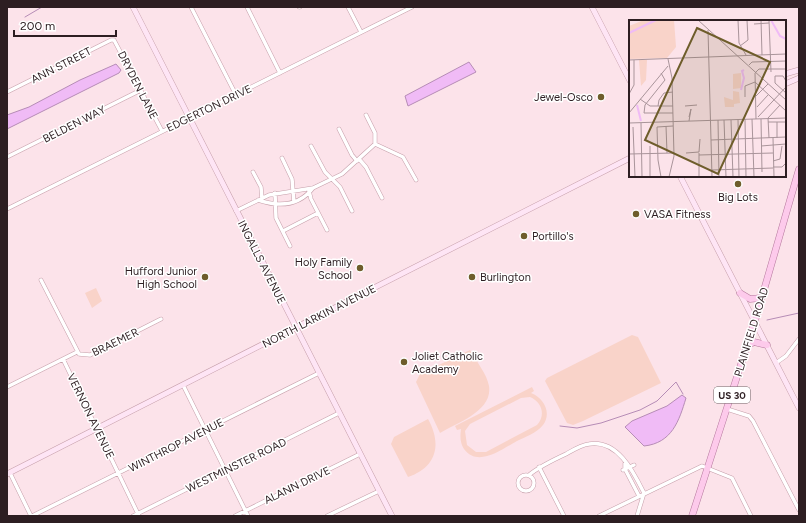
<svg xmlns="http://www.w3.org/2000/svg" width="806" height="523" font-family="Figtree,sans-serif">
<rect width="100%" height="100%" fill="#fce3ea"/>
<!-- green -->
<path fill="#f9d3c9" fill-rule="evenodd" d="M96,288L102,301L92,308L85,293Z
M632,335L638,337L661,383L583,421L573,425L567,423L545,381L547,378Z
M470,350C476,361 487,374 489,386C493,411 457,423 440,433L416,382L420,374Z
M532,387L534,391L531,393C544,398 552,413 543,425C537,433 525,437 517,441C502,449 478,468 464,449C460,443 460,436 461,429L457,430L455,426ZM530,397C542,402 546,415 537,425L486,452H476L467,445L465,431L470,424L521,398Z
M428,419C442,444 437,467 408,477L391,444L394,437Z"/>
<!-- water -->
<path fill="#f0bbf6" stroke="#b68cb6" d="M469,62L476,72L408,106L405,96Z
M116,64L121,70L119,73L7,129V115L29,107L80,80Z
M682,395L686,398C679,421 672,443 644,446L625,427L632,421L667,406Z"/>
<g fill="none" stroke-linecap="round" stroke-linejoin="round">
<!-- stream -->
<path stroke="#b68cb6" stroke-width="1" d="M25,17L42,7
M767,320L799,313
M560,426L577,428L601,423L640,410L657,401L676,382L683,394"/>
<defs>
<path id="street" d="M191,7L236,95
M247,7L280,73
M299,7H300
M348,7L361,32
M7,92L111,40H114L162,131
M366,115L375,133V144
M339,129L352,155L357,161
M375,144L403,157L416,180
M311,146L325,172L340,187L352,211
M7,157L141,90
M282,158L292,179L294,202
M359,159L366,167L382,198
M253,172L261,187L262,199
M313,188L342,174L375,144
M309,191L311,199L327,230
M275,193L276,218L290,246
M7,209L412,7
M236,211L269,195L313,188C299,206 279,207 258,200
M283,231L318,213
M41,280L79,354L90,355L161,319
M63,359L139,516
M776,363L786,356L799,339
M183,385L248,516
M7,387L77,352
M727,409L749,416L753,421L799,510
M625,463V469L639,496
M539,467L564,516
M623,470L634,465
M10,473L31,516
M518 483a8 8 0 1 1 16 0a8 8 0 1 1-16 0Z
M529,475C540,466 553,460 566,454C573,450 581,445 589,444C618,439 634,473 644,493L637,516
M32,516L319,373
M133,516L339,413
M235,516L360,454
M327,516L379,491
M599,516L702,466L732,478L751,516"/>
<path id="secondary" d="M133,7L392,516
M592,7L630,81
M785,74L799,70
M785,84L799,78
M680,176L799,408
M7,474L630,158"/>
<path id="primary" d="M740,293L750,299L761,298
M747,346L754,342L767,345
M692,516L755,321L799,169"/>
</defs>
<!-- street casing -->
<use href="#street" stroke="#c69faa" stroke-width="4.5"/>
<!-- secondary casing -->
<use href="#secondary" stroke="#c69faa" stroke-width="6"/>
<!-- primary casing -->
<use href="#primary" stroke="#b4779c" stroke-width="7"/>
<!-- street -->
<use href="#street" stroke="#fff" stroke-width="3.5"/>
<!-- secondary -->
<use href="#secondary" stroke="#fee5f5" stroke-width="5"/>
<!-- primary -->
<use href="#primary" stroke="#fdcaeb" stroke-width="6"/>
</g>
<!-- markers -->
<g fill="#6e5d2b" stroke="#fff" stroke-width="1.5">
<circle cx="601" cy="97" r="4"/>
<circle cx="738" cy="184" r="4"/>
<circle cx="636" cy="214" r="4"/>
<circle cx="524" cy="236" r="4"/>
<circle cx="360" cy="268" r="4"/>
<circle cx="205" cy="277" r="4"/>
<circle cx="472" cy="277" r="4"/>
<circle cx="404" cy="362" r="4"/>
</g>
<g text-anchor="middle" stroke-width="3" stroke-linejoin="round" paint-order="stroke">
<!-- shield labels -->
<rect fill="#fff" stroke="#6c6264" stroke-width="1" x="714" y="387" width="36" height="16" rx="3"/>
<g font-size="10" font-weight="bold" fill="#2d1e22">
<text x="732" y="399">US 30</text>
</g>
<!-- street labels -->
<g font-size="11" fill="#2d1e22" stroke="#fff">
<text transform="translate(61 65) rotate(-27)" y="4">ANN STREET</text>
<text transform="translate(138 85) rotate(63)" y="4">DRYDEN LANE</text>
<text transform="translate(209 108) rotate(-26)" y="4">EDGERTON DRIVE</text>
<text transform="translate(74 124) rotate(-27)" y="4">BELDEN WAY</text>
<text transform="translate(262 262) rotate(63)" y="4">INGALLS AVENUE</text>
<text transform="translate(319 316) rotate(-27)" y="4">NORTH LARKIN AVENUE</text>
<text transform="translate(751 332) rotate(-73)" y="4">PLAINFIELD ROAD</text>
<text transform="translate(115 342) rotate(-26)" y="4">BRAEMER</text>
<text transform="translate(91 416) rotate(64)" y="4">VERNON AVENUE</text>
<text transform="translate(176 445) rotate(-27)" y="4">WINTHROP AVENUE</text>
<text transform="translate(236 465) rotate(-26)" y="4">WESTMINSTER ROAD</text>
<text transform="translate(297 485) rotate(-26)" y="4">ALANN DRIVE</text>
</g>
<!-- poi labels -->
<g font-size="11" fill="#2d1e22" stroke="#fff" text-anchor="start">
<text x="593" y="101" text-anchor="end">Jewel-Osco</text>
<text x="738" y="201" text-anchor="middle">Big Lots</text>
<text x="644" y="218">VASA Fitness</text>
<text x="532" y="240">Portillo's</text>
<text x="352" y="266" text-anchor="end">Holy Family<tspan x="352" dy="13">School</tspan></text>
<text x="197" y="275" text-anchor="end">Hufford Junior<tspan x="197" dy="13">High School</tspan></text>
<text x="480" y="281">Burlington</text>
<text x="412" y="360">Joliet Catholic<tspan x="412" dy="13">Academy</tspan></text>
</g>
</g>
<!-- overview -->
<g transform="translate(629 20)">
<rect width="157" height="157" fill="#fce3ea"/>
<path d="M15,0H45L47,27L38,38L0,39V6ZM10,40H18L17,60L12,66ZM112,53V68L104,69V54ZM104,71L110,72L111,83L105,84V87H96L95,77L104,80Z" fill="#f9d3c9"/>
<path fill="none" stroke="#f0bbf6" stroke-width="2" d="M142,0L151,16L157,19M0,13L27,0M112,70L115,58L113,51L115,50M8,85L12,101"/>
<path fill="none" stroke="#a9949a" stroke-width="1" d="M69,0L157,80M109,0L110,23L117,35M132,0L133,35M140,0L142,52M125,4L140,3M79,10L83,157M111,26L119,20L118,0M79,37L157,34M39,39L43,58L45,136L40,157M0,40L79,37M120,45L123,42L157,41M32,53L36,60L16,85L15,93H44M157,61L154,56H146V63L157,73M0,74L5,65V40M127,76L139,64M116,77V66L126,62L157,91M11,79L21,86H44M29,86L30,80L35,73L44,72M56,86L68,85M128,87L139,75M0,93L39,46M60,97L62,89L60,101M129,97L157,67M109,99L110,157M116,99L117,157M123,99L125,157M127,99L126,53L130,49H157M132,99L133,152M89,100L90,157M95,100L97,157M102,100L104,157M139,102H157M148,102V118M0,103L157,98M12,103L13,157M37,106L38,133M4,107L6,157M140,118L139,98L151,85M144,118L145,157M82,120L157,117M144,125L157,124M21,126V157M132,126L144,125M57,133L70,132L71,119M70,133V157M0,134L45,133M70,135L144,133M144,141L151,139L153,126M144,147H153L157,143M83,150L144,148M32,157L29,140L28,107L44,106"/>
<path fill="#6e5d2b" fill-opacity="0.15" stroke="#6e5d2b" stroke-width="2" d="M68,8L141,42L89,154L16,120Z"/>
<rect width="157" height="157" fill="none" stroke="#2d1e22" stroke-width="2"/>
</g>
<!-- border -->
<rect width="806" height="523" fill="none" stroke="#2d1e22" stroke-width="16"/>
<!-- scale -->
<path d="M14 30v6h102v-6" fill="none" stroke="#2d1e22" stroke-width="2"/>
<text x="20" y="30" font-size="12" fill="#2d1e22" stroke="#ffffff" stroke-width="3" paint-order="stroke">200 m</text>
</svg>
